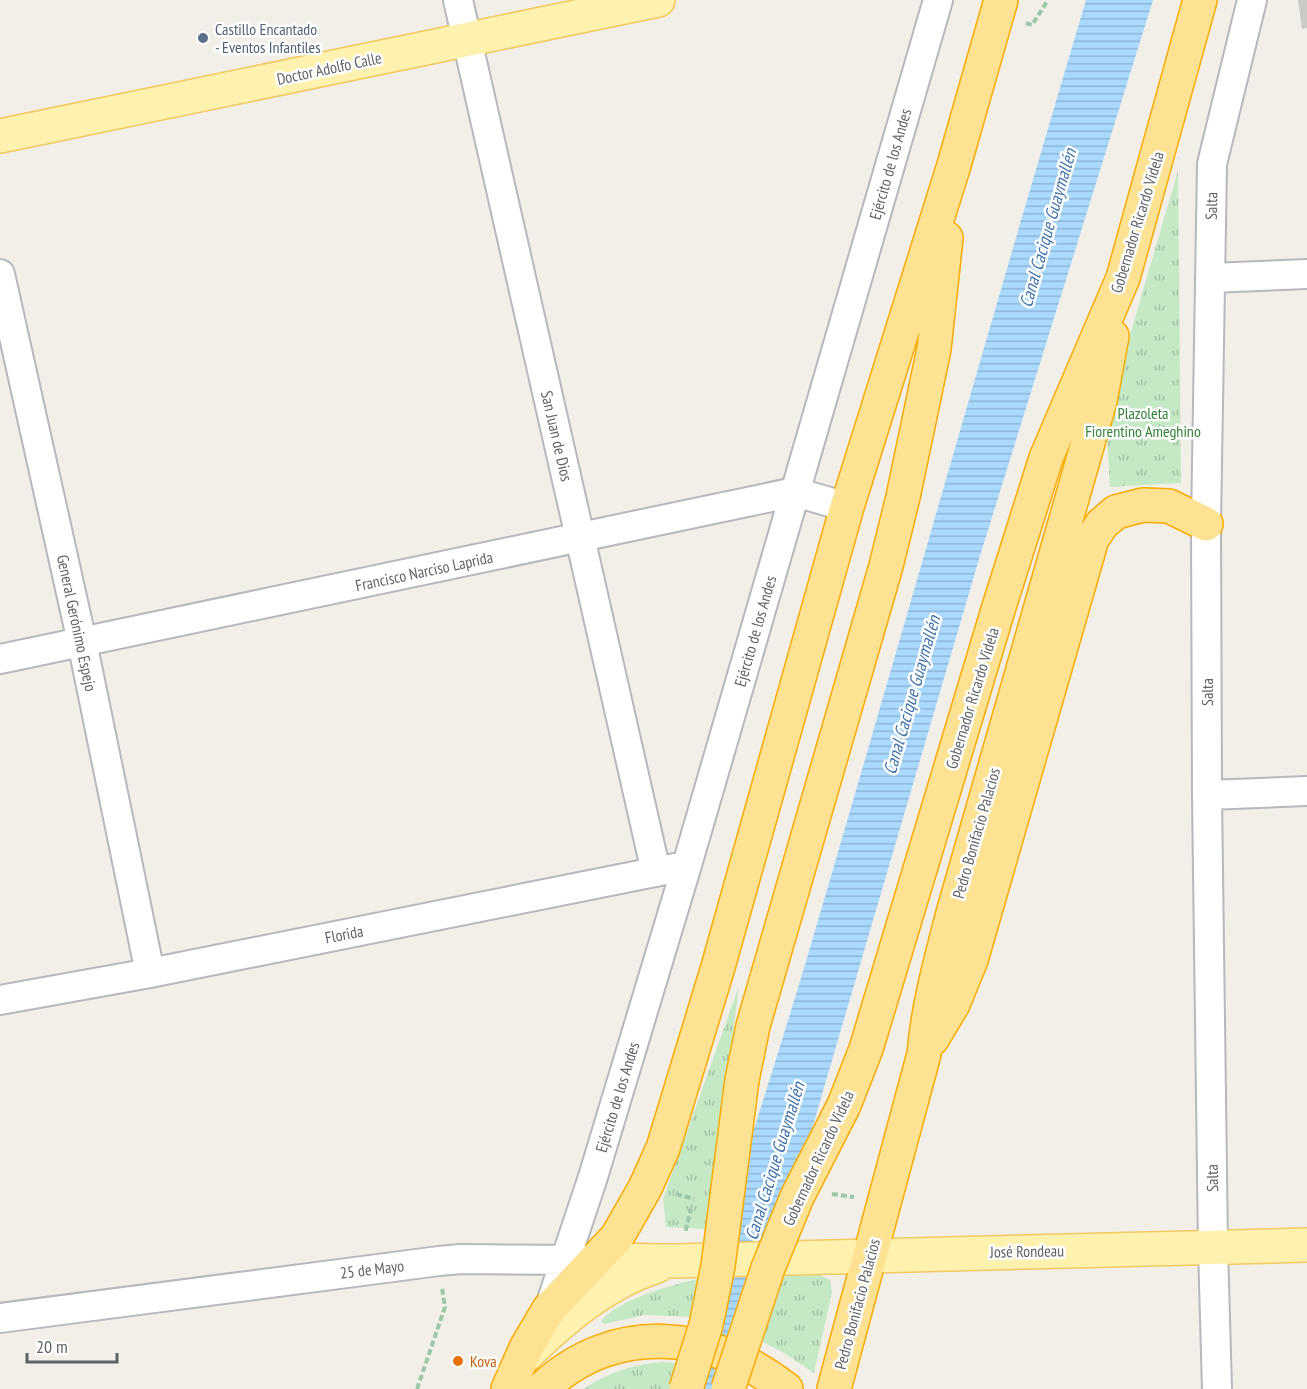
<svg xmlns="http://www.w3.org/2000/svg" width="1307" height="1389" font-family="'PT Sans Narrow',sans-serif">
<defs>
<pattern id="park-tufts" width="24" height="20" patternUnits="userSpaceOnUse" patternTransform="scale(1.5)"><rect width="24" height="20" fill="#c5e8c5"/><path d="M3 7l-1-3M5 7V3M7 7l1-3M15 17l-1-3M17 17v-4M19 17l1-3" fill="none" stroke="#a3c0a4"/></pattern>
<pattern id="water-rules" width="6" height="5" patternUnits="userSpaceOnUse" patternTransform="scale(1.5)"><rect width="6" height="5" fill="#aadaff"/><path d="M0 2.5h6" fill="none" stroke="#8eb4d2"/></pattern>
</defs>
<rect width="100%" height="100%" fill="#f1efe8"/>
<!-- park -->
<path fill="url(#park-tufts)" d="M1178,171L1181,483L1110,487L1106,417Z
M739,986L711,1209L706,1229L666,1227L663,1199Z
M820,1275L830,1280L832,1292L814,1373L784,1353L755,1338L771,1277Z
M698,1279H705L693,1317L645,1315L604,1324L601,1322C613,1301 674,1284 698,1279Z
M663,1362L680,1363L672,1389H584C608,1372 634,1364 663,1362Z"/>
<!-- water -->
<path fill="url(#water-rules)" d="M1086,0H1153L979,559L818,1108L740,1389H672C716,1245 764,1102 807,958C901,639 991,319 1086,0Z"/>
<!-- building -->
<path fill="#cccac5" d="M1298,0H1307V28L1302,29Z"/>
<g fill="none" stroke-linecap="round" stroke-linejoin="round">
<defs>
<path id="minor" d="M458,0L656,872
M0,274L82,642L150,973
M1210,278L1307,274
M0,659L795,492L847,507
M1207,795L1307,791
M0,1000L150,973L675,868
M549,1309L593,1177L687,865L938,0
M0,1318L439,1261L461,1259L582,1260
M1217,1389L1213,1247L1207,795L1206,524L1212,164L1252,0"/>
<path id="major" d="M0,136L658,0
M596,1260L673,1261L1307,1245
M525,1356C563,1319 606,1282 657,1266"/>
<path id="highway" d="M932,1039L953,1004L971,960L1092,539L1102,524L1116,512L1143,505L1169,506L1206,524
M742,1080L753,1026L886,566L903,497L934,349L946,238
M844,1105L866,1049L998,610L1046,458L1123,278L1200,0
M508,1389L526,1348L549,1309L617,1237L645,1188L663,1148L718,967L847,507L954,165L1001,0
M542,1389C614,1321 711,1330 786,1389
M834,1389L924,1054C928,1006 941,960 953,913L1100,401L1112,336"/>
</defs>
<!-- minor casing -->
<use href="#minor" stroke="#b5b8bc" stroke-width="32"/>
<!-- major casing -->
<use href="#major" stroke="#f2c960" stroke-width="36"/>
<!-- highway casing -->
<use href="#highway" stroke="#f9ab00" stroke-width="36"/>
<!-- path -->
<path stroke="#9cc7a9" stroke-width="4" stroke-dasharray="6 3" stroke-linecap="butt" d="M1026,23L1032,25L1048,0
M676,1194L694,1199
M832,1194L854,1197
M688,1229H686L691,1209
M417,1389L445,1307L442,1288"/>
<!-- minor -->
<use href="#minor" stroke="#fff" stroke-width="28"/>
<!-- major -->
<use href="#major" stroke="#fff2af" stroke-width="33"/>
<!-- highway -->
<use href="#highway" stroke="#fde293" stroke-width="33"/>
<defs>
<path id="highway-bridge" d="M686,1389L706,1325L718,1266L742,1080
M728,1389L768,1268L797,1197L844,1105"/>
</defs>
<!-- highway-bridge casing -->
<use href="#highway-bridge" stroke="#f9ab00" stroke-width="36" stroke-linecap="butt"/>
<!-- highway-bridge -->
<use href="#highway-bridge" stroke="#fde293" stroke-width="33"/>
</g>
<!-- markers -->
<circle fill="#5c6f8a" stroke="#fff" stroke-width="2" cx="203" cy="38" r="6"/>
<circle fill="#e8710a" stroke="#fff" stroke-width="2" cx="458" cy="1361" r="6"/>
<g text-anchor="middle" stroke-width="5" stroke-linejoin="round" paint-order="stroke">
<!-- service labels -->
<g font-size="16" fill="#4e5e75" stroke="#fff" text-anchor="start">
<text x="215" y="35">Castillo Encantado<tspan x="215" dy="18">- Eventos Infantiles</tspan></text>
</g>
<!-- street labels -->
<g font-size="16" fill="#5f6368" stroke="#fff">
<text transform="translate(329 68) rotate(-12)" y="6">Doctor Adolfo Calle</text>
<text transform="translate(890 164) rotate(-74)" y="6">Ejército de los Andes</text>
<text transform="translate(1211 206) rotate(-89)" y="6">Salta</text>
<text transform="translate(1137 222) rotate(-73)" y="6">Gobernador Ricardo Videla</text>
<text transform="translate(557 436) rotate(77)" y="6">San Juan de Dios</text>
<text transform="translate(424 571) rotate(-12)" y="6">Francisco Narciso Laprida</text>
<text transform="translate(77 623) rotate(78)" y="6">General Gerónimo Espejo</text>
<text transform="translate(755 631) rotate(-74)" y="6">Ejército de los Andes</text>
<text transform="translate(1207 692) rotate(-90)" y="6">Salta</text>
<text transform="translate(972 698) rotate(-73)" y="6">Gobernador Ricardo Videla</text>
<text transform="translate(976 833) rotate(-74)" y="6">Pedro Bonifacio Palacios</text>
<text transform="translate(344 934) rotate(-11)" y="6">Florida</text>
<text transform="translate(617 1097) rotate(-73)" y="6">Ejército de los Andes</text>
<text transform="translate(818 1158) rotate(-65)" y="6">Gobernador Ricardo Videla</text>
<text transform="translate(1212 1178) rotate(-91)" y="6">Salta</text>
<text transform="translate(1027 1251) rotate(-1)" y="6">José Rondeau</text>
<text transform="translate(372 1269) rotate(-7)" y="6">25 de Mayo</text>
<text transform="translate(857 1304) rotate(-75)" y="6">Pedro Bonifacio Palacios</text>
</g>
<!-- park labels -->
<g font-size="16" fill="#348238" stroke="#fff">
<text x="1143" y="419">Plazoleta<tspan x="1143" dy="18">Fiorentino Ameghino</tspan></text>
</g>
<!-- food labels -->
<g font-size="16" fill="#c56008" stroke="#fff" text-anchor="start">
<text x="470" y="1367">Kova</text>
</g>
<!-- water labels -->
<g font-size="18" font-style="italic" fill="#4174aa" stroke="#fff">
<text transform="translate(1048 228) rotate(-74)" y="6">Canal Cacique Guaymallén</text>
<text transform="translate(912 695) rotate(-74)" y="6">Canal Cacique Guaymallén</text>
<text transform="translate(775 1161) rotate(-73)" y="6">Canal Cacique Guaymallén</text>
</g>
</g>
<!-- scale -->
<path d="M27 1353v9h90v-9" fill="none" stroke="#5f6368" stroke-width="3"/>
<text x="36" y="1353" font-size="18" fill="#5f6368" stroke="#ffffff" stroke-width="4.5" paint-order="stroke">20 m</text>
</svg>
